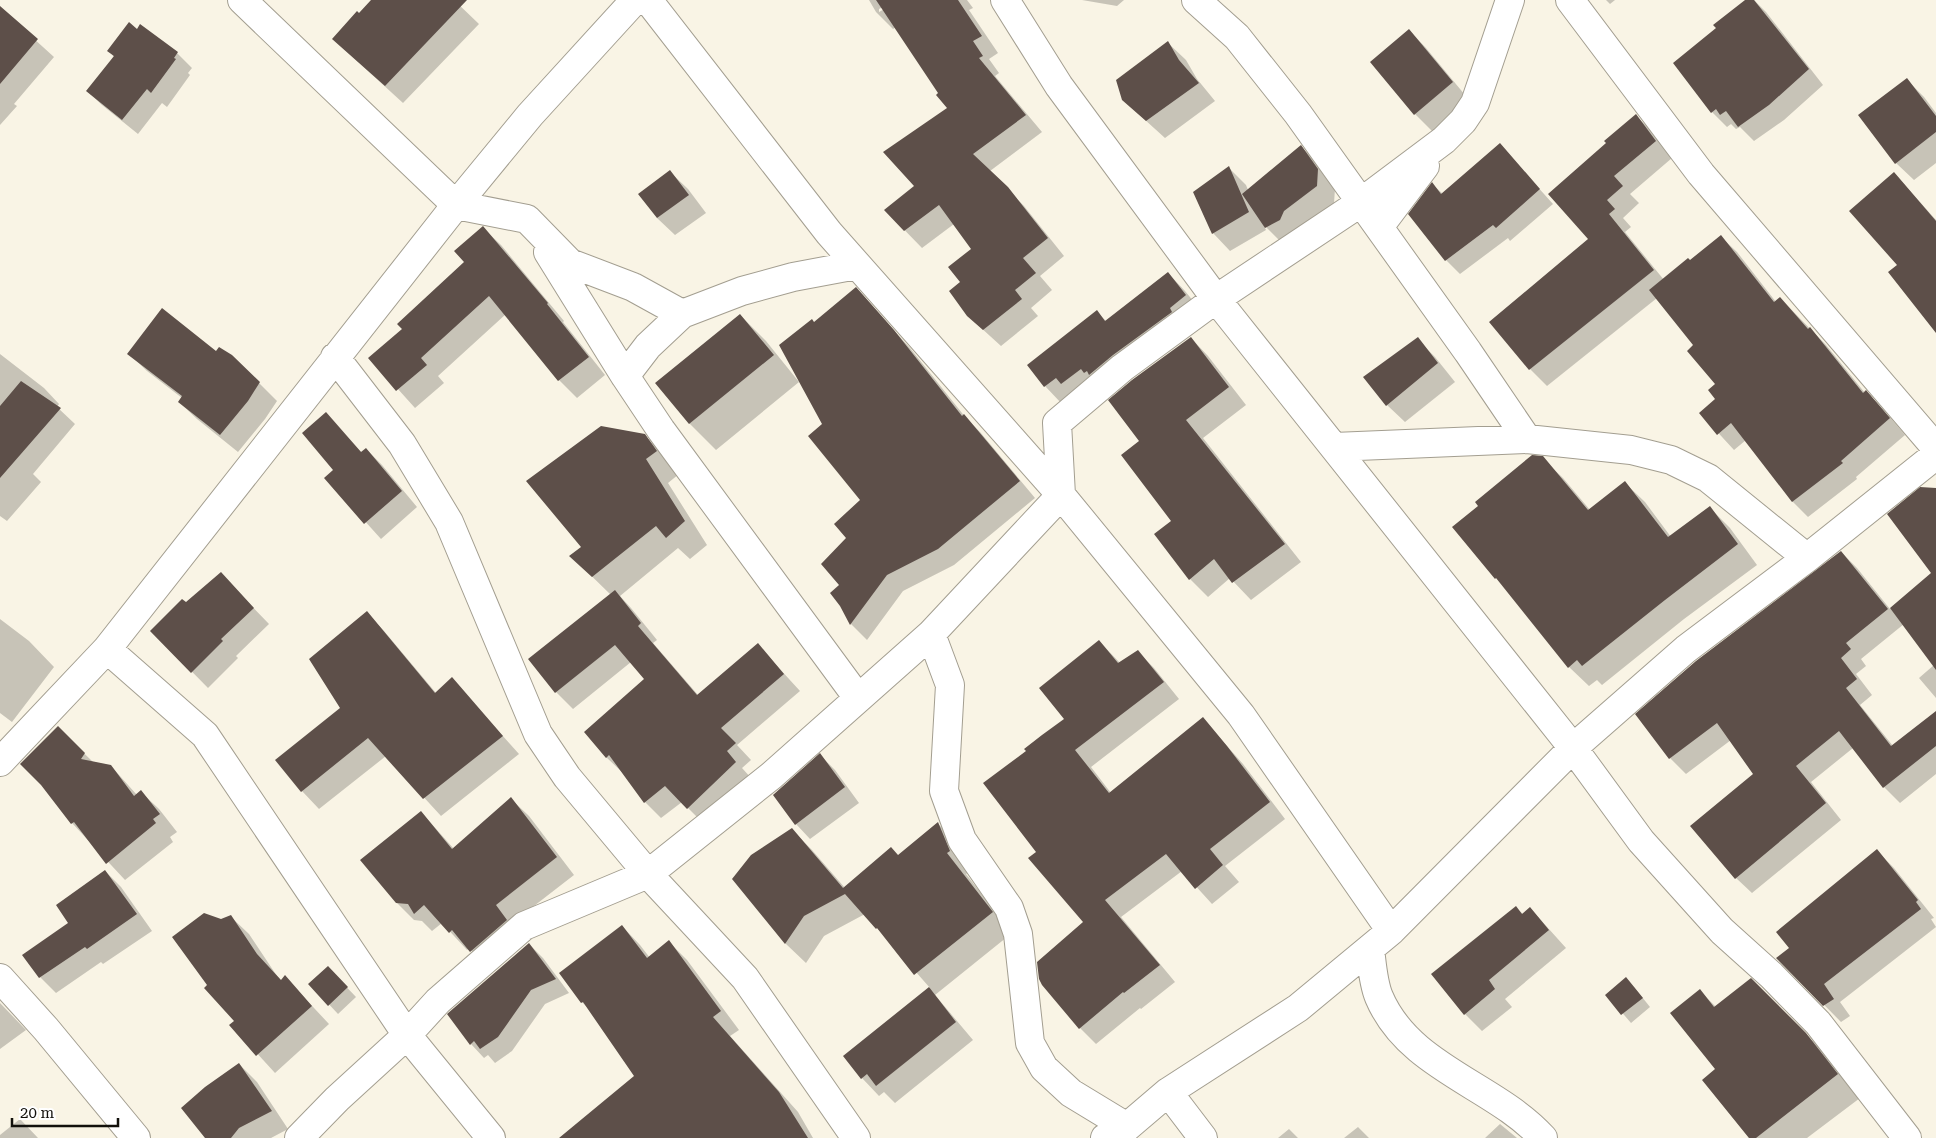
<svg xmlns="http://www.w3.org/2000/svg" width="1936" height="1138" font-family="'Roboto Serif',serif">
<rect width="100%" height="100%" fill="#f9f4e5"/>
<!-- shadow -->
<path fill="#0003" fill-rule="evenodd" d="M373,0H454L479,24L403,103L333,39Z
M869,0H967L973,8L969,10L998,53L989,59L999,73L995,76L1042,132L990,171L1024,206L1064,256L1040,276L1052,290L1031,308L1038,316L1001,346L968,316L962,283L973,249L954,224L922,248L885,210L916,186L949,108L896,27L893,29L876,12ZM887,5L888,7L879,12V9Z
M1082,0H1124L1117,6Z
M1606,0H1615L1610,4Z
M1747,0H1754L1766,12L1823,85L1784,120L1754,141L1740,127L1736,129L1731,124L1727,127L1712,112L1718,29Z
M0,8L54,57L14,104L17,106L0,125Z
M1409,30L1426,48L1470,101L1433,132L1415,114Z
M1168,43L1186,60L1197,79L1215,101L1165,138L1123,100Z
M109,51L177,53L192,68L188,73L190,75L167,107L162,103L138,134L102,105L87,91L114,57Z
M1907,80L1924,97L1936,113V163L1914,180L1896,163Z
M1636,116L1653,132L1672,158L1630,194L1639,203L1623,218L1631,227L1625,232L1664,280L1721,237L1737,252L1776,302L1780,298L1826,345L1865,393L1866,392L1882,408L1905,435L1856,477L1857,479L1808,517L1793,502L1746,440L1734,450L1700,413L1717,399V384L1695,346L1657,298L1547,386L1530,369L1490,322L1590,240Z
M1500,145L1553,204L1510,241L1508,238L1460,274L1446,260L1432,184L1443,194Z
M1301,146L1318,164L1335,188L1334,204L1284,245L1263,224L1266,230L1230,251L1213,233L1229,168L1246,185L1248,190Z
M670,172L688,189L706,213L675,235L657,218Z
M1894,173L1936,220V328Z
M483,228L501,245L564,321L563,322L605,375L577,398L559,380L506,314L438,376L444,383L415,408L370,358L404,329L465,262Z
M1168,273L1185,291L1203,313L1062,404L1045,386L1097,312L1107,322Z
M856,289L910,348L966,418L980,432L1035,498L954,565L903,591L867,640L851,624L841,606V585L848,538L862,500L824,424L814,323Z
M740,315L766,341L799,382L716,450L690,424L657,383Z
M1191,338L1208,356L1246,405L1203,438L1301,562L1251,600L1230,578L1208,597L1190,579L1156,534L1173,521L1141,441Z
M1417,339L1435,357L1455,382L1405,422L1387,405Z
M216,352L259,383L277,401L265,419L238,452L197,419L179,402L182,398L147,371L129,354Z
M0,354L44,388L59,404L57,407L75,424L33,474L41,482L7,521L0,516Z
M326,414L362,453L366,449L382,465L417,507L381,539L326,478L335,470Z
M644,435L667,458L679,474L668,483L707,545L690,559L678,548L620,596L631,608L657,640L653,643L698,695L758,645L800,691L737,745L751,760L742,768L752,779L704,824L682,802L661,818L645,802L623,773L606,757L646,679L631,662L573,709L556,692L530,660L611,595L571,556L582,547Z
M1542,458L1563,478L1590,510L1625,483L1645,502L1671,537L1710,508L1730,528L1757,565L1684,619L1602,685L1597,680L1589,686L1569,667Z
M1936,489V698L1919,678L1934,665L1904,624L1861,659L1866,666L1856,674L1872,695L1860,705L1893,746L1936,713V774L1900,803L1884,787L1853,748L1811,782L1841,820L1752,893L1736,878L1755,775L1731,740L1686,774L1670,758L1841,552L1857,568L1890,609L1933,573Z
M236,590L269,624L236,656L238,658L208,688L152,631L186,604Z
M367,613L384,631L436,693L452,679L519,754L441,816L386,756L319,809L302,791L342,709Z
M0,619L29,641L54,667L12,722L0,713Z
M1099,641L1120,663L1138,652L1154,668L1179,699L1091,767L1111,793L1203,719L1243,764L1285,819L1225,866L1239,882L1212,904L1182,871L1121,917L1175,982L1141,1009L1140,1008L1096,1044L1080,1028L1085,922L1037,852L1028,751L1066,719Z
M58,728L93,762L111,766L137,795L141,792L159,809L177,832L170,837L173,842L125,880L72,823Z
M820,755L835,770L859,803L810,839L796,824Z
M511,799L529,816L574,875L512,923L489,969L469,948L467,950L442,923L432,931L422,921L414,920L396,902L421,812L454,849Z
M937,823L958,843L970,871L966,874L1012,933L935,995L973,1040L895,1103L884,1092L879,1096L862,1078L930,988L865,914L824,936L806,963L786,944L733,879L792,830L812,850L845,888L898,856Z
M1877,851L1894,868L1934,918L1931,919L1936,927L1840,1002L1850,1016L1841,1022L1778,958L1791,948Z
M105,871L121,887L152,931L103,964L101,962L56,993L40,977L70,923Z
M1516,908L1523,914L1530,908L1566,948L1505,999L1512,1007L1482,1031L1465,1014Z
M231,917L249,934L275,973L281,981L285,977L329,1024L275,1073L231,1025L236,1021L208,985L221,920Z
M622,926L640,945L650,958L669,942L687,960L739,1030L730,1036L798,1112L813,1138H583L636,1076L589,1009L582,1002Z
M529,944L543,958L569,993L545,1004L512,1051L495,1063L488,1055L484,1058L471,1044Z
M336,976L356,997L338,1014L310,984Z
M1751,980L1829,1057L1860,1098L1807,1138H1749L1703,1080L1717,1069L1700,991L1716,1007Z
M1634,987L1650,1007L1631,1023L1607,995Z
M0,1003L26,1030L0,1049Z
M239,1064L257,1082L288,1129L271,1138H207Z
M20,1119L38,1138H0V1135Z
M1500,1124L1517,1138H1485Z
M1358,1127L1369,1138H1344Z
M1289,1129L1298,1138H1278Z"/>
<!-- building -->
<path fill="#5d4f49" d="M371,0H467L385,86L332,39L357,11L359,13Z
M876,0H958L982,36L973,41L983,56L979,58L1026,115L973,154L1008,187L1048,238L1023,258L1036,273L1015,290L1022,299L983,330L967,316L949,291L960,282L948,267L971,249L939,205L904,231L884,210L914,186L883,152L947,108L936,95L938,93Z
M1745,0H1754L1809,69L1769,105L1738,127L1726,111L1720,115L1716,109L1711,113L1673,63L1716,28L1713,25Z
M0,6L38,39L0,84Z
M129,22L137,29L140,24L178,52L174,58L176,59L151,93L147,89L122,120L86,91L114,56L107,51Z
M1409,29L1453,82L1414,115L1370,62Z
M1168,41L1179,60L1199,83L1146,121L1122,100L1116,80Z
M1907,78L1936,116V132L1895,164L1858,115Z
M1636,114L1656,141L1614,176L1623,186L1607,200L1615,209L1609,214L1654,270L1529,370L1489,322L1588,239L1548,194L1606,143L1604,141Z
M1500,143L1540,189L1496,228L1493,225L1445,261L1408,214L1432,182L1441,194Z
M1301,145L1318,169L1317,186L1284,211L1280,220L1265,228L1242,194Z
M1229,166L1249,212L1212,234L1193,192Z
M670,170L689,195L657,218L638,194Z
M1894,172L1936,221V333L1888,272L1897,265L1849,211Z
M483,226L548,303L547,304L589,357L558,381L489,296L421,358L427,365L396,391L368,358L402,329L397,324L464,262L454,251Z
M1721,235L1774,302L1780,297L1808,329L1810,327L1863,393L1866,390L1890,418L1841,461L1843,463L1792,502L1731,423L1717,435L1699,413L1715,399L1708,390L1715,384L1687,351L1693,345L1649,290L1688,258L1690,260Z
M1168,272L1186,295L1170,308L1172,312L1113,355L1089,375L1087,371L1084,373L1081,369L1061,384L1056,378L1044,387L1027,365L1097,310L1105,321Z
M856,287L894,330L962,416L964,414L1020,481L938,549L887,575L850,625L840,606L830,593L839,585L821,564L846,538L834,524L860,500L808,436L822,424L779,345L812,319L814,322Z
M162,308L216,351L219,347L232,355L260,382L248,401L220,435L178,402L182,396L127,354Z
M740,314L774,355L689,424L655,383Z
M1191,337L1229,387L1186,420L1285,544L1232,583L1214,559L1189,580L1154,534L1171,521L1121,455L1139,441L1108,400L1132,380Z
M1418,337L1438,363L1386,406L1363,377Z
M21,381L61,408L0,478V406Z
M326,412L361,452L366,448L402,491L364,524L324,478L333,470L302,433Z
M601,426L645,434L657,451L646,459L685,521L666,538L656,526L592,577L569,556L581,547L526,481Z
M1532,455L1543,456L1588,510L1625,481L1668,537L1710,506L1738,544L1665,600L1582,666L1577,660L1568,668L1496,578L1495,579L1452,527L1478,506L1475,502Z
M1920,487L1936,488V670L1890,608L1931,573L1887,514Z
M1841,551L1888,609L1846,643L1851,649L1841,658L1857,679L1846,688L1891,746L1936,711V746L1883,788L1839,731L1796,766L1826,803L1735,879L1690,826L1753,774L1717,723L1669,759L1635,714L1696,661Z
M221,572L254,608L221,639L223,641L191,673L150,631L182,599L186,602Z
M615,590L641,623L638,626L697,695L758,643L784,674L721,728L736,743L727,751L736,762L687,809L665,786L644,803L609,755L606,758L584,732L644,679L615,645L555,693L528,659Z
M367,611L435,693L452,677L503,736L423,799L368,738L301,792L275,760L340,708L309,659Z
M1099,640L1118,663L1138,650L1164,682L1075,750L1109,793L1203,717L1227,746L1270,802L1210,849L1223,865L1195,889L1166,854L1105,900L1160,965L1124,993L1123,992L1079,1029L1042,985L1039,979L1037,962L1083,922L1028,858L1036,852L983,783L1026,751L1024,749L1042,735L1064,719L1039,688Z
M58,726L85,753L81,759L111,765L134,796L141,790L160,814L153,819L156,823L106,864L74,822L71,824L41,785L20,764Z
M820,753L845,787L795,825L773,795Z
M511,797L557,857L496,905L507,920L470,952L452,930L449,933L424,905L414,914L408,904L396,903L360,860L421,811L452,849Z
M938,822L950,851L947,853L993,912L914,975L877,928L876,929L845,894L804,916L785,944L732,879L751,855L792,828L843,888L891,847L898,855Z
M1877,849L1918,900L1916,902L1921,909L1824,984L1834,999L1823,1006L1776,958L1789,948L1776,932Z
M105,870L137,914L87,949L85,947L39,978L22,955L68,923L56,905Z
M1516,906L1522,914L1530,907L1549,930L1489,980L1495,989L1464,1015L1431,974Z
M204,913L221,919L231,915L257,954L281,980L285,975L312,1006L256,1056L229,1025L234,1021L204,988L207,985L172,937Z
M622,925L647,958L669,940L721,1011L713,1017L779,1092L808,1138H559L634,1076L583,1002L581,1003L559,973Z
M529,943L556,979L531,990L498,1037L480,1049L474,1041L470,1045L447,1014Z
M328,966L348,987L328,1006L308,984Z
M1626,977L1643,998L1621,1015L1605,995Z
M1751,978L1806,1033L1838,1074L1756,1138H1749L1702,1080L1715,1069L1670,1013L1700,989L1714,1007Z
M929,987L956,1022L876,1086L867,1074L861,1079L843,1056Z
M239,1063L272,1111L239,1128L231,1138H205L181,1108L205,1087Z"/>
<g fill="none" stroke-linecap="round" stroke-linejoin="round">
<defs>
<path id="street" d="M635,0L530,115L456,205L527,219L570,263L633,287L682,314L742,291L793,277L857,265
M648,0L829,233L1061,495L1241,715L1391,931
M1005,0L1059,86L1216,299L1573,748L1641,841L1722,931L1771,975L1818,1023L1907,1138
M1196,0L1237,37L1298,114L1468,352L1527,439
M1570,0L1701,174L1936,448
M1379,227L1425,166
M548,252L625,376L661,430L858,698
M335,357L402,444L449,522L538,734L567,777L648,874L745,978L856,1138
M625,376L648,346L682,314
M1334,447L1527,439L1631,450L1671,460L1708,478L1807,558
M107,649L205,735L407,1035L491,1138
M0,762L107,649L456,205L242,0
M1370,949C1372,964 1373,983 1379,997C1409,1068 1495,1085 1543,1138
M0,978L46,1029L136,1138
M1127,1127L1071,1093L1044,1068L1030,1043L1018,934L1009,908L962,840L944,791L950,685L931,634L1061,495L1057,423L1122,368L1216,299L1360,203L1444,140L1463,121L1475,103L1510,0
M299,1138L337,1099L407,1035L438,1001L524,926L648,874L771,776L931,634
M1105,1138L1127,1127L1168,1092
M1203,1138L1168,1092L1298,1008L1391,931L1573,748L1686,649L1807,558L1936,455"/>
</defs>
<!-- street casing -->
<use href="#street" stroke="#a39e90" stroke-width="30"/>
<!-- street -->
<use href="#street" stroke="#fff" stroke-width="28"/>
</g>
<!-- scale -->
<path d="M12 1118v8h106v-8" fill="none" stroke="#12100b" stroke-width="2.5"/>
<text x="20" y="1118" font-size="15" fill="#12100b" stroke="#ffffff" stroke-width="4" paint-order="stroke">20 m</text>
</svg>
